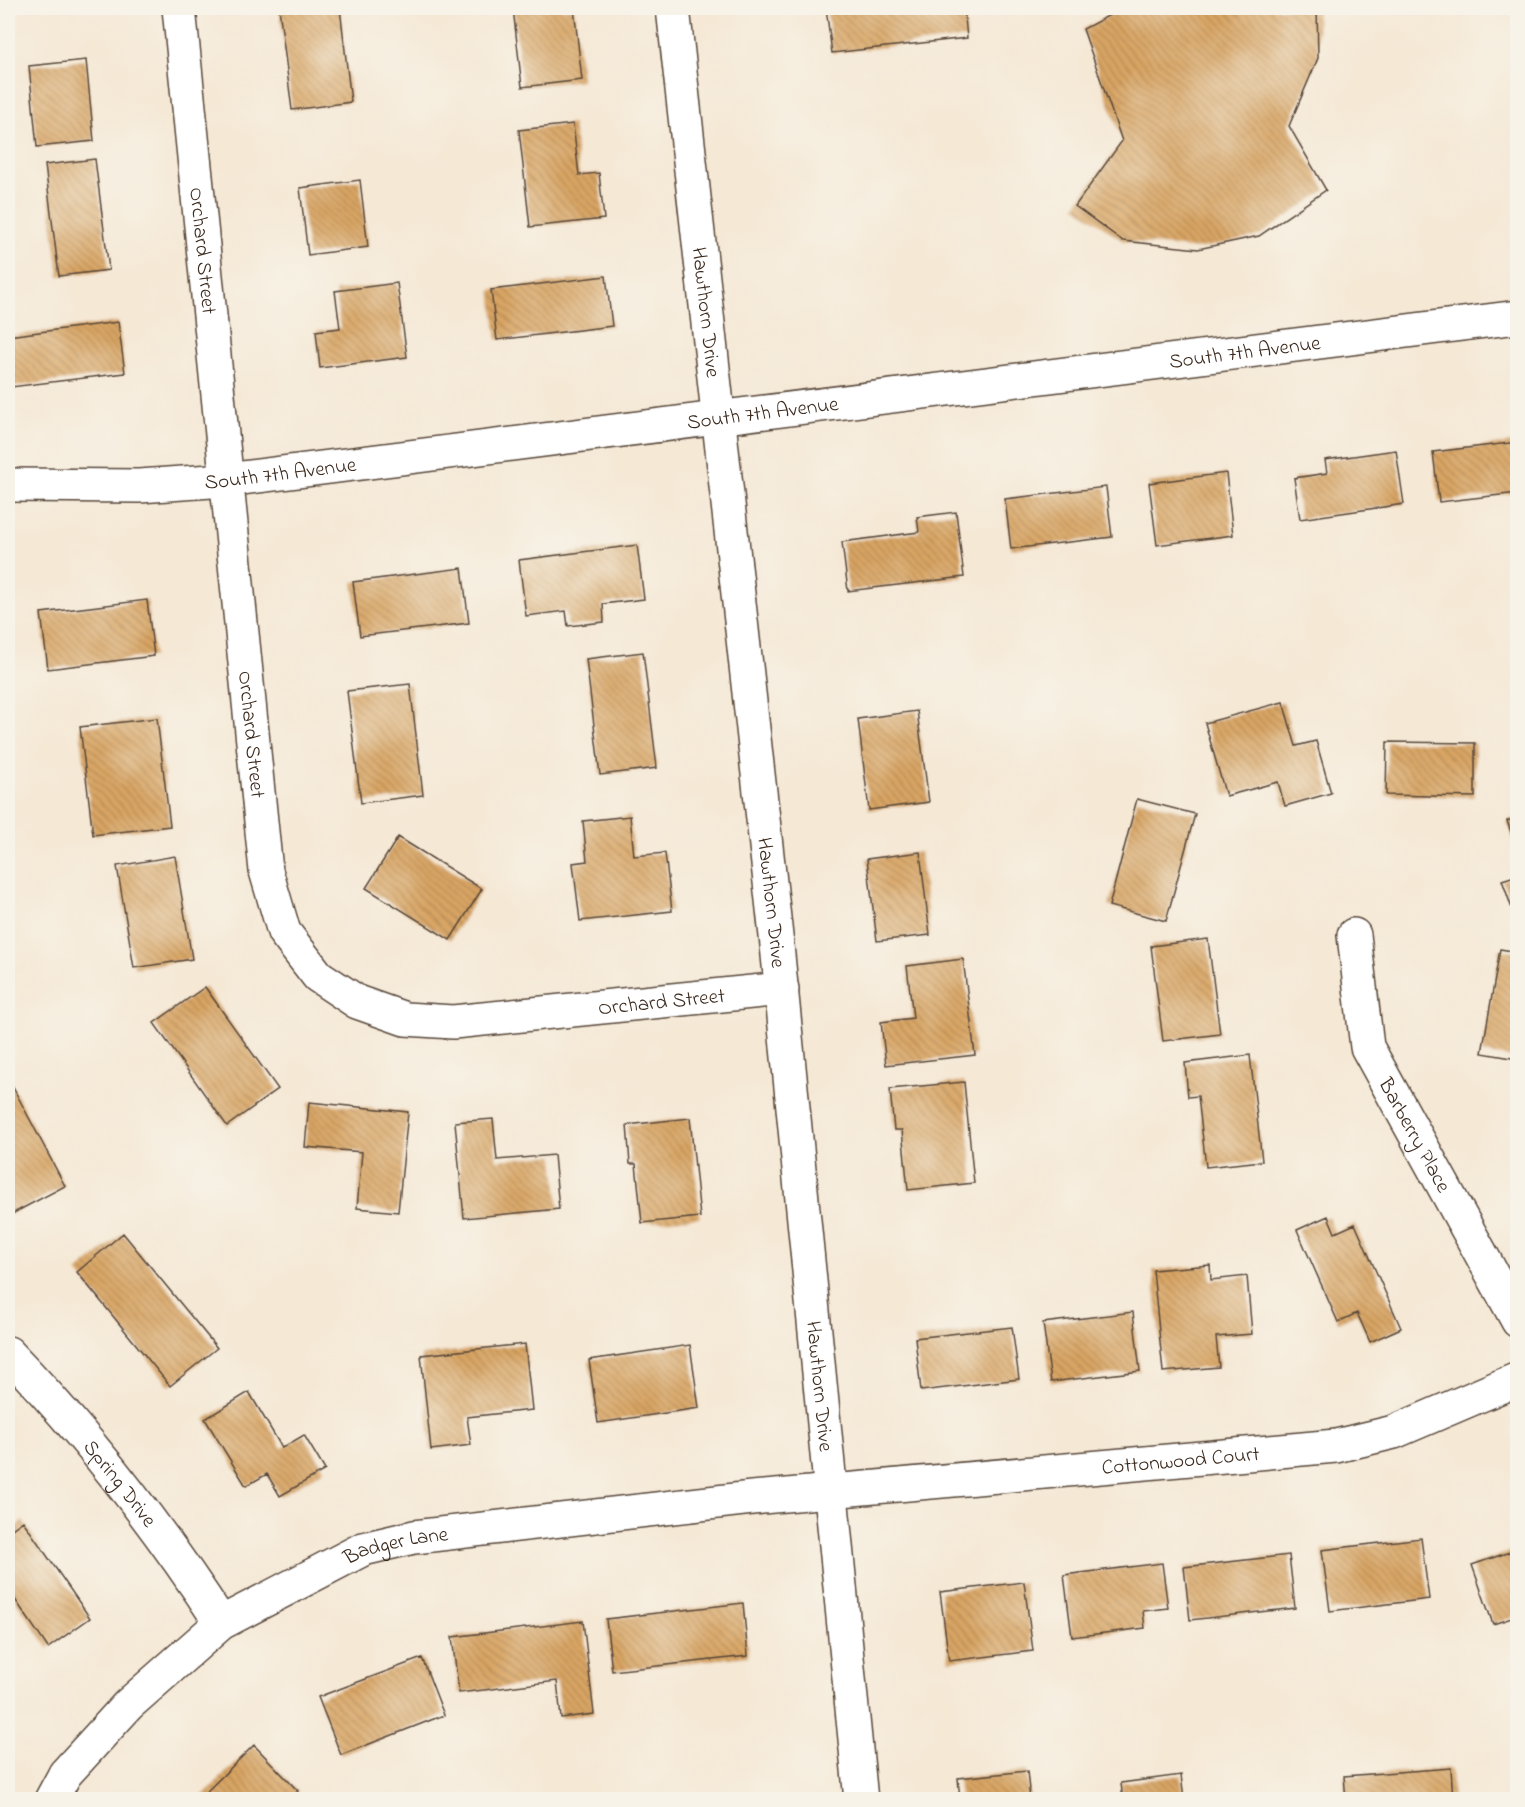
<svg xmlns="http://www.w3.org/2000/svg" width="1525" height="1807" font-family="'Indie Flower',sans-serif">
<defs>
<pattern id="building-back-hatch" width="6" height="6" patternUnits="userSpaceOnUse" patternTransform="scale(1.5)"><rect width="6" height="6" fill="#d9a564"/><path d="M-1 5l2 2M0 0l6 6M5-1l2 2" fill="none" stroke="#b18752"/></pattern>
</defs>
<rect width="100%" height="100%" fill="#f7f3e8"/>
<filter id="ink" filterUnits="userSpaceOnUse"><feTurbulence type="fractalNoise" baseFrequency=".0167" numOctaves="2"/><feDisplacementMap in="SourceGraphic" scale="12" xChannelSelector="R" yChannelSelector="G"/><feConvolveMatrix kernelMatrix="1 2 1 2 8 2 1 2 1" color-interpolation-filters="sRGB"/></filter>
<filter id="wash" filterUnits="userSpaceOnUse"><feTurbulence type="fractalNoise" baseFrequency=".008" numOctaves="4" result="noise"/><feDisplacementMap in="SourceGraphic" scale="24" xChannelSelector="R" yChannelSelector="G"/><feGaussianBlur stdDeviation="1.35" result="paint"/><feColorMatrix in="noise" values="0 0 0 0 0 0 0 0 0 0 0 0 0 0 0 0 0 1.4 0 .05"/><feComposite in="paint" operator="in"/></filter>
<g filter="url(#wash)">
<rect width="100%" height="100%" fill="#f5e8d5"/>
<g id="blocks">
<!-- building -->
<path fill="url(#building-back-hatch)" d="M279,8H340L351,102L292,110Z
M513,8H574L582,80L522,87Z
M826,8H964L967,38L832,53Z
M1123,8H1317L1318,58L1289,126L1326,190L1259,236L1198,249L1123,241L1075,206L1122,141L1083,29Z
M86,60L94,141L37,147L29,66Z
M573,124L579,175L599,173L604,219L530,227L519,130Z
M95,159L109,270L59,276L45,165Z
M360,180L368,247L308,255L300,188Z
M606,276L612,326L497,340L491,290Z
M397,283L407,357L320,368L316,331L340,328L335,291Z
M118,322L125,373L11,387L8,336Z
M1518,442V493L1439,502L1433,452Z
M1396,450L1404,504L1300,519L1294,478L1327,473L1325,460Z
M1226,473L1233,535L1157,545L1149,483Z
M1106,487L1112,537L1011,549L1005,499Z
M956,512L964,577L848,591L842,542L919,532L917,517Z
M637,545L644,599L603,604L604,622L568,626L566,611L526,616L519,560Z
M462,568L469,623L360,636L353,582Z
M147,600L154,656L48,669L41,613Z
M643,652L657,768L600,775L586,659Z
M410,684L423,795L361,803L347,691Z
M1283,702L1296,746L1316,741L1331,793L1285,806L1278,782L1226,796L1205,723Z
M917,711L929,802L869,810L858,719Z
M157,718L170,826L93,835L80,727Z
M1387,742L1475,743V797L1386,795Z
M1137,799L1195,814L1166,921L1109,906Z
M630,816L634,856L665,853L672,911L580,921L573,863L587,861L583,821Z
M1518,817V849H1517L1507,821Z
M398,837L482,889L450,940L366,888Z
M920,852L930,935L877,941L867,859Z
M175,856L192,959L134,968L117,866Z
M1518,875V923H1517L1502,880Z
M1208,939L1220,1034L1163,1041L1151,946Z
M1500,949L1518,952V1059L1482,1053Z
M963,959L975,1055L886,1065L881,1022L913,1018L907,966Z
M205,987L278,1089L227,1126L154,1023Z
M1250,1055L1262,1161L1206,1167L1198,1096L1188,1097L1185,1063Z
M8,1078L65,1186L8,1216Z
M964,1082L974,1183L908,1190L902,1130H894L890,1089Z
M309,1102L408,1112L398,1212L357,1208L362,1152L305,1147Z
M690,1118L700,1217L642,1223L636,1164H630L627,1125Z
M493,1119L497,1160L554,1155L559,1209L464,1218L455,1122Z
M1328,1216L1335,1233L1355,1224L1401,1328L1370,1342L1357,1313L1338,1322L1297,1230Z
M123,1233L217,1348L170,1386L77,1272Z
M1210,1265L1211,1280L1247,1276L1252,1334L1216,1337L1219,1367L1163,1372L1153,1270Z
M1133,1312L1140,1371L1051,1382L1043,1323Z
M1012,1327L1019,1379L921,1391L915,1338Z
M525,1344L532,1410L467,1417L471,1445L431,1450L421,1355Z
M690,1345L699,1408L598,1423L589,1360Z
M249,1392L282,1448L304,1435L325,1470L280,1496L267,1474L246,1486L205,1419Z
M23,1521L90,1618L48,1648L8,1589V1532Z
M1421,1538L1429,1599L1330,1611L1322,1550Z
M1518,1549V1616L1493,1624L1472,1565Z
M1289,1555L1295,1608L1190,1620L1184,1567Z
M1162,1563L1168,1608L1143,1611L1145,1628L1072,1637L1064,1575Z
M1024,1582L1033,1651L949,1661L940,1592Z
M743,1603L748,1656L612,1671L606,1619Z
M583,1621L594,1714L561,1718L557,1681L459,1693L452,1637Z
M422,1658L444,1715L341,1755L318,1697Z
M254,1745L298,1791L288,1800H198Z
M1451,1768L1453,1800H1346L1344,1776Z
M1027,1771L1030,1800H960L958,1778Z
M1181,1775L1184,1800H1123L1121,1783Z"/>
</g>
</g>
<g filter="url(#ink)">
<use href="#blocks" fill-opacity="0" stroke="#574639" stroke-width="1.5"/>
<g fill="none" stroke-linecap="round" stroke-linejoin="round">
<defs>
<g id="street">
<path id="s1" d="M179,8L266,871L284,932L318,976L357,1002L405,1019L453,1022L782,989"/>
<path id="s2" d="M673,8L777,945L861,1800"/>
<path id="s3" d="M1354,935L1367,1047L1518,1321"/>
<path id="s4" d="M8,1353C88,1436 158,1526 221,1623"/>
<path id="s5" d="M51,1800L65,1774L128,1705L221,1623L363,1549L414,1537L752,1498L1336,1446L1394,1432L1518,1379"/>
</g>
<g id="secondary">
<path id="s6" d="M8,485L139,486L226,480L1518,317"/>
</g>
</defs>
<!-- street casing -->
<use href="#street" stroke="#574639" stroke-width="36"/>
<!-- secondary casing -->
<use href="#secondary" stroke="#574639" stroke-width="36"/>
<!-- street -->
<use href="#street" stroke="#fff" stroke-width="33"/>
<!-- secondary -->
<use href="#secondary" stroke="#fff" stroke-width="33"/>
</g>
</g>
<g text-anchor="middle" stroke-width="5" stroke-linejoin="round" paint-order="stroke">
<!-- street labels -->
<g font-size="21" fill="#3b2a1e" stroke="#f7f3e8">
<text dy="7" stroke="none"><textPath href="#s1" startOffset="244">Orchard Street</textPath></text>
<text dy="7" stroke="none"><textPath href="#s2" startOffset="306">Hawthorn Drive</textPath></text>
<text dy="7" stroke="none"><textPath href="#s6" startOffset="1245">South 7th Avenue</textPath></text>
<text dy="7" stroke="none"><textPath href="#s6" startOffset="759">South 7th Avenue</textPath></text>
<text dy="7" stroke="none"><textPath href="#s6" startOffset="273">South 7th Avenue</textPath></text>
<text dy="7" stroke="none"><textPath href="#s1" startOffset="730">Orchard Street</textPath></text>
<text dy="7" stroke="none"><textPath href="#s2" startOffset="900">Hawthorn Drive</textPath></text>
<text dy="7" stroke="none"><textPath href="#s1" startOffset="1342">Orchard Street</textPath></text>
<text dy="7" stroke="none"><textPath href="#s3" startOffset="213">Barberry Place</textPath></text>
<text dy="7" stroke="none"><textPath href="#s2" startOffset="1386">Hawthorn Drive</textPath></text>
<text dy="7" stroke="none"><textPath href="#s5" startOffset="1230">Cottonwood Court</textPath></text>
<text dy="7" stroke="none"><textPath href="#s4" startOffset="172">Spring Drive</textPath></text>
<text dy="7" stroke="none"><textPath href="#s5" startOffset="440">Badger Lane</textPath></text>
</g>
</g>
<!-- margin -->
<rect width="1525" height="1807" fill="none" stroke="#f7f3e8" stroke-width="30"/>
</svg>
